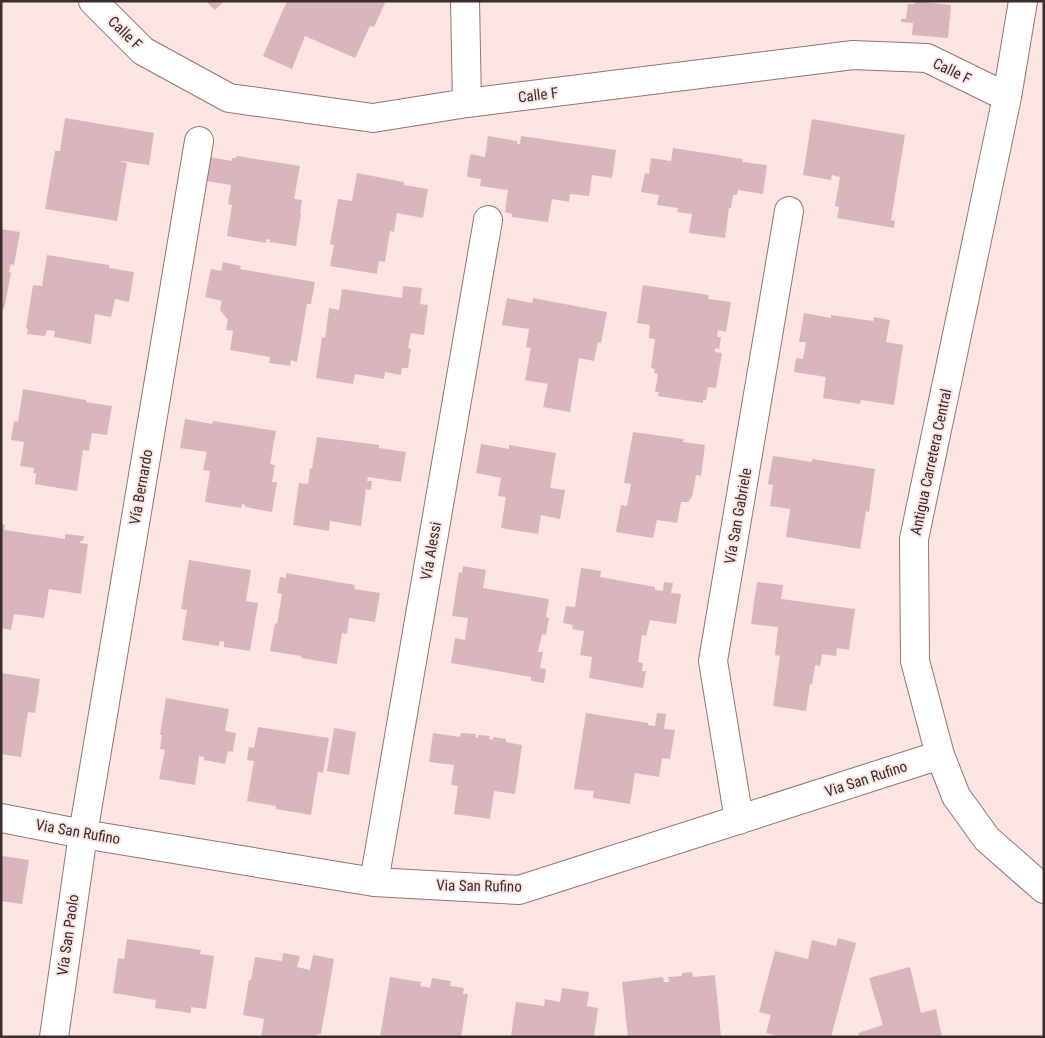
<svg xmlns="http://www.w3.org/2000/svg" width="1045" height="1038" font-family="'Roboto Condensed',sans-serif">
<rect width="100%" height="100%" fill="#fbe5e3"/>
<!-- building -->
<path fill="#d9b6bc" d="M206,1H224L215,10Z
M287,1H382L385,3L374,27L370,26L355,58L305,36L292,69L263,56Z
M915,1L951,5L948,38L912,35L913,23L901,22V19H906L908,4H915Z
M65,118L154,133L149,165L121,161V162L127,163L117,221L45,209L55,151H60Z
M812,119L905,135L891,220L895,221L894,228L837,218L839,207L835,206L840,177L832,175L831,180L803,175Z
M488,136L517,141V144H520L521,136L616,150L612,178L592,175L589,196L570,194L569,202L552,199L548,222L512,217V214L505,212L508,190L480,186L481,179L467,177L470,154L485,157Z
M673,148L743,159L742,162L767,165L763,194L738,190L737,195H733L731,208H729L725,238L689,233L692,214L677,212L678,208L657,205L659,195L641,192L645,173L649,174L651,158L671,161Z
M237,156L300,166L294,199L302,200L300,213H301L296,246L269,242L270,240L266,239V243L227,236L232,205L228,204L231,185L206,181L210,157L232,161V158H236Z
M357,173L404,182V185L428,189L423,218L397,213L394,232L390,231L385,262L379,261L377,274L330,266L334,245L330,244L338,199L352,201Z
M1,229L20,232L14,265L11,264L9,272L11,273L4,309H1Z
M47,255L109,265V268L134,272L129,302L115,299L111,317L95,314L91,344L54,337L55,331L47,330L45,336L27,334L28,329L26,328L33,285L42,286Z
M223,262L241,266L240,269L315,282L311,304H307L297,362L291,360L290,366L269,363L270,357L230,350L233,331L226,330L228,320L220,310L222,301L205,297L211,269L221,271Z
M643,285L709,295L708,299L731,302L726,332L718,330L717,337H721L719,349L715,348V352L722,353L716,388L708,387L706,400H703V403L658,396L659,392H655L658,374L654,373L655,369L651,368L655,339L649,338L650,325L637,323Z
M403,286L422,288L420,304L428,305L424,335L411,333L408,348L411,349L408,368H402L401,375L385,372L384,379L355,374L353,384L316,378L322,337L325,338L329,308L339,310L342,289L402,298Z
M507,298L532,303L533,298L607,312L601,343L598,342L594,361L579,358L570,412L543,407L548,384L525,380L531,348L526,347L529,329L502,325Z
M804,313L831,318V315L873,321L874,317L890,320L886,342L903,345L894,405L861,400L860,404L823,398L826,377L794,372L796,358L803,359L806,342H799Z
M23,389L86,400V402L112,406L107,435L92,433L89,451L83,450L77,491L35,484L36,473H33L34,468L20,466L24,442L11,440L14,421L18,422Z
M185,419L212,424L213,421L276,431L270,464L275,465L272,482H277L272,512L245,507V505L242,504L241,508L205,502L210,471L203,470L207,452L180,448Z
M633,432L684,439L683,442L705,445L701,476L696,475L692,497L688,502H681L677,523L657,520L653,538L616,532L621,505L627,506L631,484L624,483Z
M317,437L379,445V448L406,452L401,482L368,477L367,481H372L371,490L366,489L361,526L330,521L329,531L293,525L299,483L308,484L310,468L312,469Z
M481,444L509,449V445L556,453L550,488L565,490L560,519L541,515L538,534L501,528L506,497L498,496L501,478L476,473Z
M773,456L812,462V459L875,469L869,512L866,511L860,549L786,537L790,509L770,506L773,485L768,484Z
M1,524L5,525L4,530L65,539V534L84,536L83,541H80V543L88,544L81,594L49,589L44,618L14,614L11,630L1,628Z
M189,560L251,570L246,601L258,603L250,651L224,647V642L220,641L219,646L182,640L187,610L181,609Z
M463,566L486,570L483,588L549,599L546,617L549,618L546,635L542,634L538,652H543L540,668L546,669L544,683L531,681V677L451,663L455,638L465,640L468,618L452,616L459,572L462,573Z
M581,568L601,571L600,577L655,587V590L663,591L664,582L673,583L671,593L681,594L676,624L650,620L646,636L642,635L638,662L643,663L642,671H646L643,688L589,678L592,657L580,655L584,631L572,629L573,625L563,623L566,606L575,607Z
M286,573L355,585L354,589L380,593L375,622L349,618L347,634L342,633L337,664L301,658V656L270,651L275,623L277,624L282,594L277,593L280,577L286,578Z
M757,582L783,585L781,599L855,609L849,650L837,648L836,656L822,654L820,666L815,665L812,685L810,684L806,711L773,706L780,656L775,655L778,627L751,624Z
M1,673L40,679L35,713L28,712L21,757L1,754Z
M166,698L229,709L225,731L236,733L233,752L228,751L225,764L204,760V757L199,756L195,785L159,779L165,750L160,749L162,735H160Z
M586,713L648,723V725L655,726L657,713L666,714L664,729L675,730L670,759L662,758L659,777L635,773L630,804L593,798L594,791L574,789Z
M258,727L329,738L323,773L318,772L311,815L276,809V806L247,801L254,761L247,760L249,747L254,748Z
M334,728L356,732L349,775L327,771Z
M433,733L460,737L461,733H463L476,734L475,737L478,738V735L490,736L489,739L493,740V737L506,739V742L522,745L515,794L494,791L490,819L454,814L458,786L451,785L454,765L429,762Z
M3,856L29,860L22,904L1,901V865Z
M838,938L856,943L831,1037H781L766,1033L771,1015L759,1012L775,951L808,959L812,940L836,946Z
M127,939L201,950L200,954L214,956L206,1009L191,1007V1013L155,1008L156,1000L113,993L118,958L124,959Z
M283,953L300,956L297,967L310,970L313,955L334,959L321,1034H317V1037H261L264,1019L243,1015L249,980H251L255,957L282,961Z
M910,967L921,1013L936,1009L942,1037H859L858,1033L883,1025L869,978Z
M692,972L693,977L715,975L721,1037H628L622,982L663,977L664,982H669L668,977L682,976V973Z
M390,977L421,982L420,986L430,988L432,978L451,981L450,986L464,988L463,994H468L461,1037H380Z
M562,988L589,992L587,1006L598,1008L594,1037L511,1036L516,1002L544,1006L545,999L560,1002Z"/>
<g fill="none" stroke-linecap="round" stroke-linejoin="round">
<defs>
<path id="minor" d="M93,1L143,51L229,98L373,118L467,103L853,55L927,58L1007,97
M465,1L467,103
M1023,1L1007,97L914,539L915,661L940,755L956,796L987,839L1044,889
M1,818L83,834L374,882L519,890L940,755
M739,820L713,661L789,211
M374,882L488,220
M54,1037L83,834L199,141"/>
</defs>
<!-- minor casing -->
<use href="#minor" stroke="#947471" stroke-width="30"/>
<!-- minor -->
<use href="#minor" stroke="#fff" stroke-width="28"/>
</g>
<g text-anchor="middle" stroke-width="4" stroke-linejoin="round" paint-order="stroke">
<!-- street labels -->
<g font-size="15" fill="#3a2d2b" stroke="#fbe5e3">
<text transform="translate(125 33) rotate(44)" y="5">Calle F</text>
<text transform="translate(952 71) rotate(26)" y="5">Calle F</text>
<text transform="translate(538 95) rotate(-7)" y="5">Calle F</text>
<text transform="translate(931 462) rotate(-78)" y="5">Antigua Carretera Central</text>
<text transform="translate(141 487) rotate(-80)" y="5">Vía Bernardo</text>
<text transform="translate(738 516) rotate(-80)" y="5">Vía San Gabriele</text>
<text transform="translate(431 551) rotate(-80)" y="5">Vía Alessi</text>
<text transform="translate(866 779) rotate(-18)" y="5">Via San Rufino</text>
<text transform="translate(78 832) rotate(10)" y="5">Via San Rufino</text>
<text transform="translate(479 886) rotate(1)" y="5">Via San Rufino</text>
<text transform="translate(68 935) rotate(-82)" y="5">Vía San Paolo</text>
</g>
</g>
<!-- border -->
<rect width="1045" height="1038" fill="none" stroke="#3a2d2b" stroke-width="5"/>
</svg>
